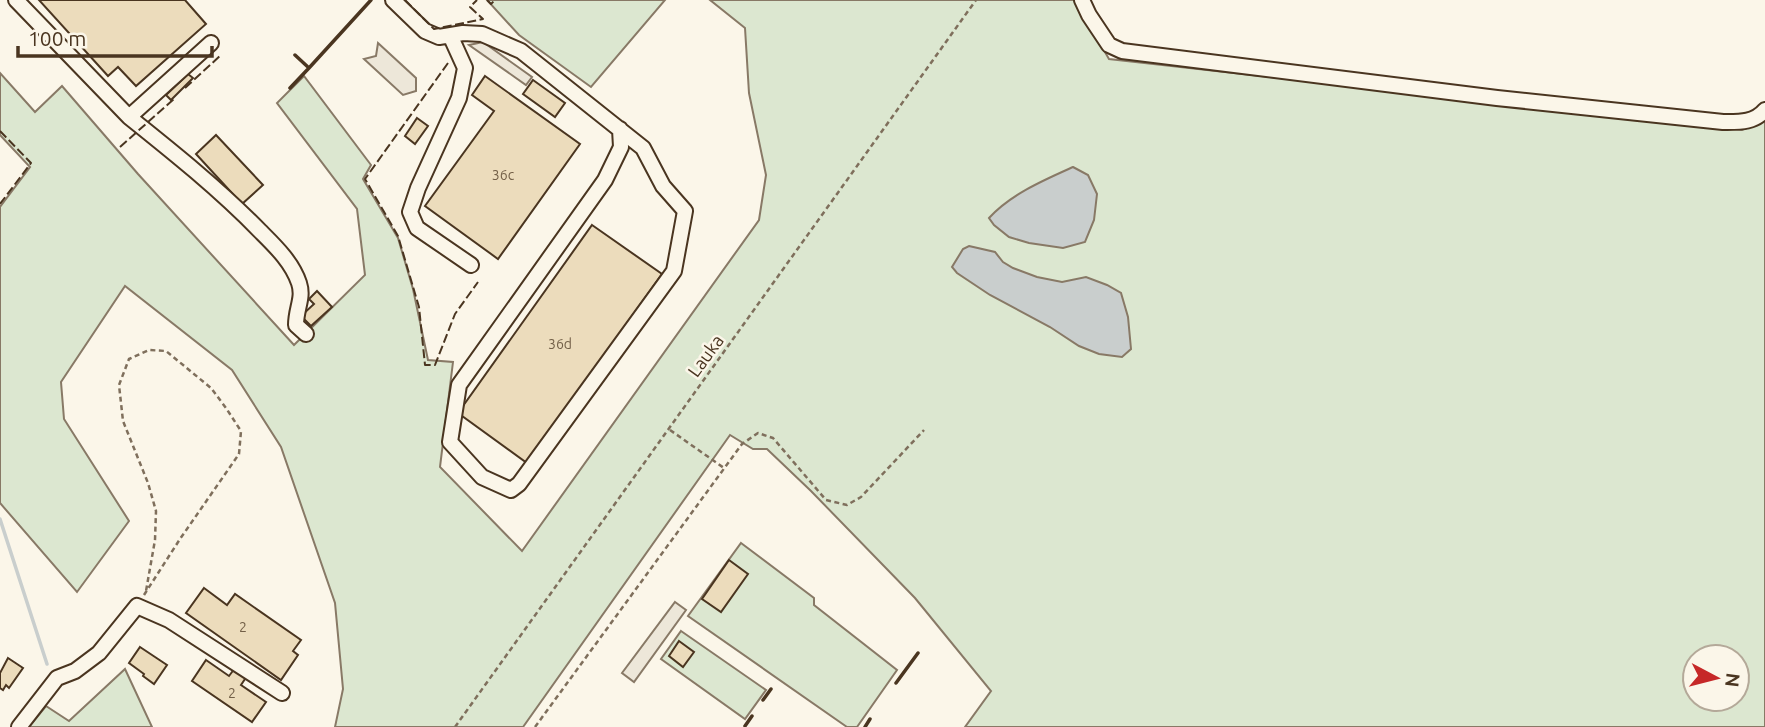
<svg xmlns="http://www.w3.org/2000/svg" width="1765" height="727" font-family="Ubuntu,sans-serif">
<rect width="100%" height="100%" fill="#fbf6e9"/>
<!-- green -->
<path fill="#dce7d0" stroke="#887966" stroke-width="2" fill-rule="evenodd" d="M487,0H665L591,87L519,35Z
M710,0H1075L1109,59L1742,130L1765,121V727H965L991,691L915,598L811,491L767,449H753L730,435L523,727H335L343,689L335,603L281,447L232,370L125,286L61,382L64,419L129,521L77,592L0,503V207L30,167L0,135V73L35,112L62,86L138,174L294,345L365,275L357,209L277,103L304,76L371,165L363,179L398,238L413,289L428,360L453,362L440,467L522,551L759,220L766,175L749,93L745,28ZM1695,657H1737V699H1695Z
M741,543L814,598V605L897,670L857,727H847L688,616Z
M681,631L766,690L745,719L661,659Z
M125,669L152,727H29L46,706L69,721Z"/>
<!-- parking -->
<path fill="#ede7d9" stroke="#887966" stroke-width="2" d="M483,42L532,77L526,85L469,45Z
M378,43L416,78V91L403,95L364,59L376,56Z
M675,602L686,610L634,682L622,673Z"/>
<!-- water -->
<path fill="#c9cecd" stroke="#887966" stroke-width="2" d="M1073,167L1088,175L1097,194L1094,220L1085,242L1063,248L1029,243L1009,237L994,225L989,218C1011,194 1044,180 1073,167Z
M969,246L995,252L1003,262L1013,268L1037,277L1062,282L1086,277L1107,285L1121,293L1128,317L1131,349L1122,357L1099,354L1079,346L1050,327L990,295L957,273L952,267L963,249Z"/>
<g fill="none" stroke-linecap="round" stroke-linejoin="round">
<!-- stream -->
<path stroke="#c9cecd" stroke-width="3.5" d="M0,519L47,664"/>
</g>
<!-- building -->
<path fill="#ecdcbc" stroke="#4a3520" stroke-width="2" d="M39,0H185L206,24L136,86L118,67L108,76Z
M188,74L193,78L171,100L166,95Z
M485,76L580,144L498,259L425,206L494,111L472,95Z
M533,80L565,103L555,117L523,94Z
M417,118L428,126L415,144L405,136Z
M216,135L263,185L242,204L196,154Z
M592,225L662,274L527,463L458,413Z
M317,291L332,307L311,326L301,316L314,304L309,299Z
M729,560L748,574L721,612L702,599Z
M204,588L227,605L235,594L301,640L293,651L298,655L281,680L186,613Z
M679,641L694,652L683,667L669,656Z
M140,647L167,665L154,684L143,676L144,674L129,663Z
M8,658L23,668L9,688L6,685L3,690L0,688V673Z
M206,660L229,676L235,668L247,676L241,685L266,702L252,722L192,681Z"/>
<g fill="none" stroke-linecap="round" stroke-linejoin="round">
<defs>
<path id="minor" d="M16,0L129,117L211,43
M393,0L425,31L439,37L463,33L482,34L521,51L643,148L663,186L685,211L674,271L519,484L511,490L482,477L450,442L459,385L605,180L621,147L620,129
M1082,0L1089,15L1109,45L1122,51L1497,98L1723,122C1739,122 1754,123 1765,110
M450,35L465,68L459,98L418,188L410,212L417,228L471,265
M129,117C174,153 219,189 260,231C275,246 292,262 299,283C304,298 296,308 296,325L306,334
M19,727L57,678L75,671L99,653L137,606L169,620L282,693"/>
</defs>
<!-- minor casing -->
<use href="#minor" stroke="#4a3520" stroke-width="18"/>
<!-- path -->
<path stroke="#7f6f5c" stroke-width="2.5" stroke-dasharray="5 3.5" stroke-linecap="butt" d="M670,430L724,468
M144,595L180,539L239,454L241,431L226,408L211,388L166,351L149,350L129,359L119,385L123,421L148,483L156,511L155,540L146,591
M455,727L976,0
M535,727L742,444L758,433L773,438L826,500L847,505L861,497L924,430"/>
<!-- minor -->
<use href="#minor" stroke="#fbf6e9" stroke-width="14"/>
<!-- fence -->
<path stroke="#4a3520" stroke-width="2" stroke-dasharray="9 3.5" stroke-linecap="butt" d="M405,0L434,29L483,19L470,7L477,0
M487,0L491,4L495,0
M448,63L365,179L398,236L419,307L425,365H435L455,314L478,282
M185,88L221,55
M0,131L31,163L0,204
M120,147L175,98"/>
<!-- wall -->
<path stroke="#4a3520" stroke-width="3.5" d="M295,55L309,68L371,0
M290,88L309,68
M896,683L918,653
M763,700L771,689
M745,726L752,716
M865,727L870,719"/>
</g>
<g text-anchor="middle" stroke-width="5" stroke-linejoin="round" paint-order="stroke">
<!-- number labels -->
<g font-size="14" fill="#725f47">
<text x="503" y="180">36c</text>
<text x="560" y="349">36d</text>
<text x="243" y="632">2</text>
<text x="232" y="698">2</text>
</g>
<!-- street labels -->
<g font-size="18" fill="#4a3520" stroke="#fbf6e9">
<text transform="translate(706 356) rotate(-54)" y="6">Lauka</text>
</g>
</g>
<!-- north arrow -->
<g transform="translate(1716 678) rotate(97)"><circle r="33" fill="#fbf6e9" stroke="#b4a999" stroke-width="2"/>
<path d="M0-5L12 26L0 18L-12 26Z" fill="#c62828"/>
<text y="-10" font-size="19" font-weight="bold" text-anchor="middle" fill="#4a3520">N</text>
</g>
<!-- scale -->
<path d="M18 46v10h194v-10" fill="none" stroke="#4a3520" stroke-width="3.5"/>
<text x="28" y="46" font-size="21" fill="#4a3520" stroke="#fbf6e9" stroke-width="5" paint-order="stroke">100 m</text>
</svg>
